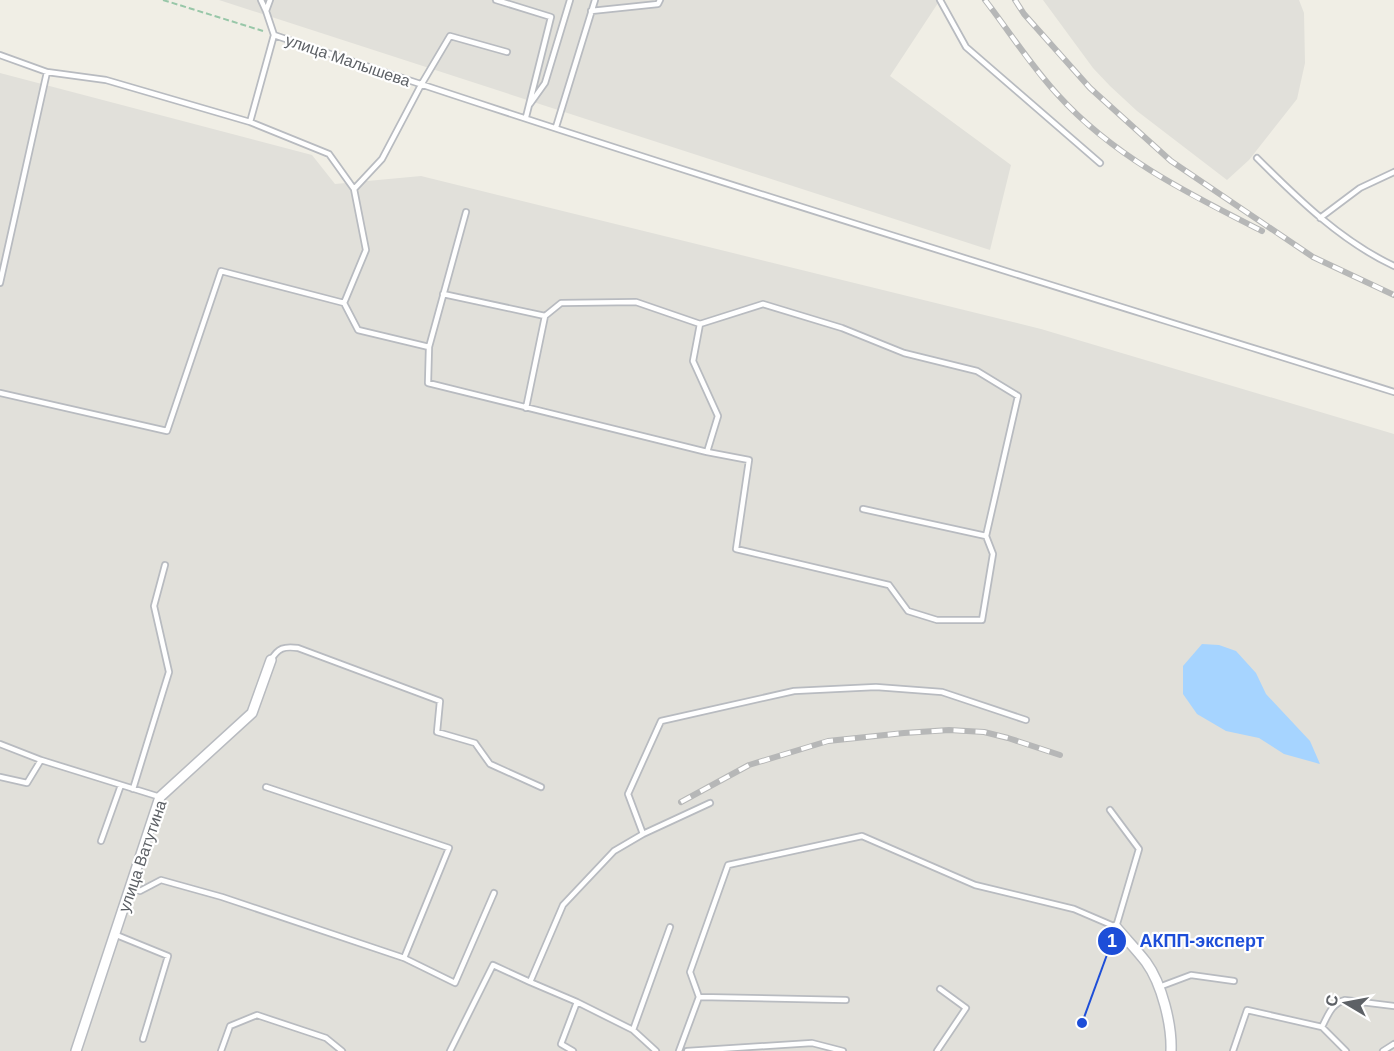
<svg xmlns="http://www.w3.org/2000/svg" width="1394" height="1051" font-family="Helvetica,sans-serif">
<rect width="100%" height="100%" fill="#f0eee5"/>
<!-- industrial -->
<path fill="#e1e0da" d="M219,0H940L890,76L1011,165L990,250Z
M1043,0H1299L1304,13L1305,63L1297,99L1249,160L1227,180L1137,111L1110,86L1093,68Z
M0,73L312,155L335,184L421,176L1041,329L1394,434V1051H0Z"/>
<!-- water -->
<path fill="#a6d4ff" d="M1202,644L1219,645L1236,651L1256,673L1266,694L1310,741L1320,764L1284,754L1259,738L1226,731L1197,714L1183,694V666Z"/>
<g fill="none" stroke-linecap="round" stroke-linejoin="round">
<defs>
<path id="lane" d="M261,0L266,11
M270,0L266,11L274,35
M496,0L551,17L526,117
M940,0L966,47L1100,163
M591,11L658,4L660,0
M0,55L47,72L106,80L250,122L274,35C645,161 1020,275 1394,392
M530,104L545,83L570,0
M556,127L595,0
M1257,158C1298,199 1341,241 1394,266
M354,189L382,159L421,85L450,36L507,52
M1320,218L1360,188L1394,172
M0,283L47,72
M443,294L545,316L526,408
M344,303L358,330L429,347L466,212
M545,316L561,303L636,302L700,324
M429,347L428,383L707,452L718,416L693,361L700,324L763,304L842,328L904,353L977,371L1018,396L986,536L863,509
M0,393L167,431L221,271L344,303L366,250L354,189L329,154L250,122
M707,452L749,460L736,549L889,585L908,611L937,620H982L993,554L986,536
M271,660C278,648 284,646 298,648L440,701L437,732L475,743L490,764L541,787
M0,744L41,760
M0,777L27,783L41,760L160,797
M266,787L449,848L404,958
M133,789L169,672L154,606L165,565
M643,834L628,794L661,721L794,691L876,687L942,692L1026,720
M101,841L121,785
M130,888L140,891L161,880L222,897L404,958L455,983L494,893
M114,934L168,956L143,1039
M1159,987L1191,975L1234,981
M699,997L846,1000
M577,1002L633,1030
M1322,1027L1346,1051
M221,1051L230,1026L257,1015L326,1038L342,1051
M450,1051L493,965L530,982
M573,1051L561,1044L577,1002L530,982L563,905L614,851L643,834L710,803
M656,1051L633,1030L670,927
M679,1051L699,997L690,972L728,865L862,836L975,885L1074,909L1116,927L1139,849L1110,810
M687,1051L812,1043L843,1051
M937,1051L966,1008L940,989
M1233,1051L1247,1010L1322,1027C1328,1015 1332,1003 1345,1000L1394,1006
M1383,1051L1394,1044"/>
<path id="street" d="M1116,927C1126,939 1137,950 1146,962C1162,984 1172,1025 1171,1051
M76,1051L160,797L252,713L271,660"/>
</defs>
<!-- lane casing -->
<use href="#lane" stroke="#b8bbc0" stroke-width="8"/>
<!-- street casing -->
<use href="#street" stroke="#b8bbc0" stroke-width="12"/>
<!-- path -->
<path stroke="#98c7a8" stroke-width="2" stroke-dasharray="6 3" stroke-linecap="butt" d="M163,0L263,31"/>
<!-- lane -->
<use href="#lane" stroke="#fff" stroke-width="4.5"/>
<!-- street -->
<use href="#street" stroke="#fff" stroke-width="9"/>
<defs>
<path id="rail" d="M985,0C1009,31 1031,66 1058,95C1114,157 1189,194 1262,231
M1015,0L1024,14L1090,88L1171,161L1313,257L1394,295
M681,802L749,765L828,741L904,733L949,730L984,732L1008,738L1060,755"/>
</defs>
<!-- rail casing -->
<use href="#rail" stroke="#b6b7b7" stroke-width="6"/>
<!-- rail -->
<use href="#rail" stroke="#fff" stroke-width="4" stroke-dasharray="11" stroke-linecap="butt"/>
</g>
<g text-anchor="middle" stroke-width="4.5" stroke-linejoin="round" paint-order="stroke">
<!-- street labels -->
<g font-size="16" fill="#5d6166" stroke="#fff">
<text transform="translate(348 60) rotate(19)" y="6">улица Малышева</text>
<text transform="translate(142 856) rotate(-71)" y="6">улица Ватутина</text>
</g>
</g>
<!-- callouts -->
<path fill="none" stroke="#1d4ed8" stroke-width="2" d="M1082 1023L1112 941"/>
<g fill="#1d4ed8" stroke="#fff" stroke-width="2">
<circle cx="1082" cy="1023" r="6"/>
<circle cx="1112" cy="941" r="15"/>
</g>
<g font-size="18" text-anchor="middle" font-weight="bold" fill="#fff">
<text x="1112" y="947">1</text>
</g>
<g font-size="18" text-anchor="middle" font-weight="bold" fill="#1d4ed8" stroke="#fff" stroke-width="4.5" stroke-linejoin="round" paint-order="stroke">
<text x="1202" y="947">АКПП-эксперт</text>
</g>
<!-- north arrow -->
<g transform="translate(1346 1003) rotate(280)" stroke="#ffffff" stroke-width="4.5" paint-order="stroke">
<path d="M0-4.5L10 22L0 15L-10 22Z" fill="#5d6166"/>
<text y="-9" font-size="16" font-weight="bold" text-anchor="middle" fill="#5d6166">С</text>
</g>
</svg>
